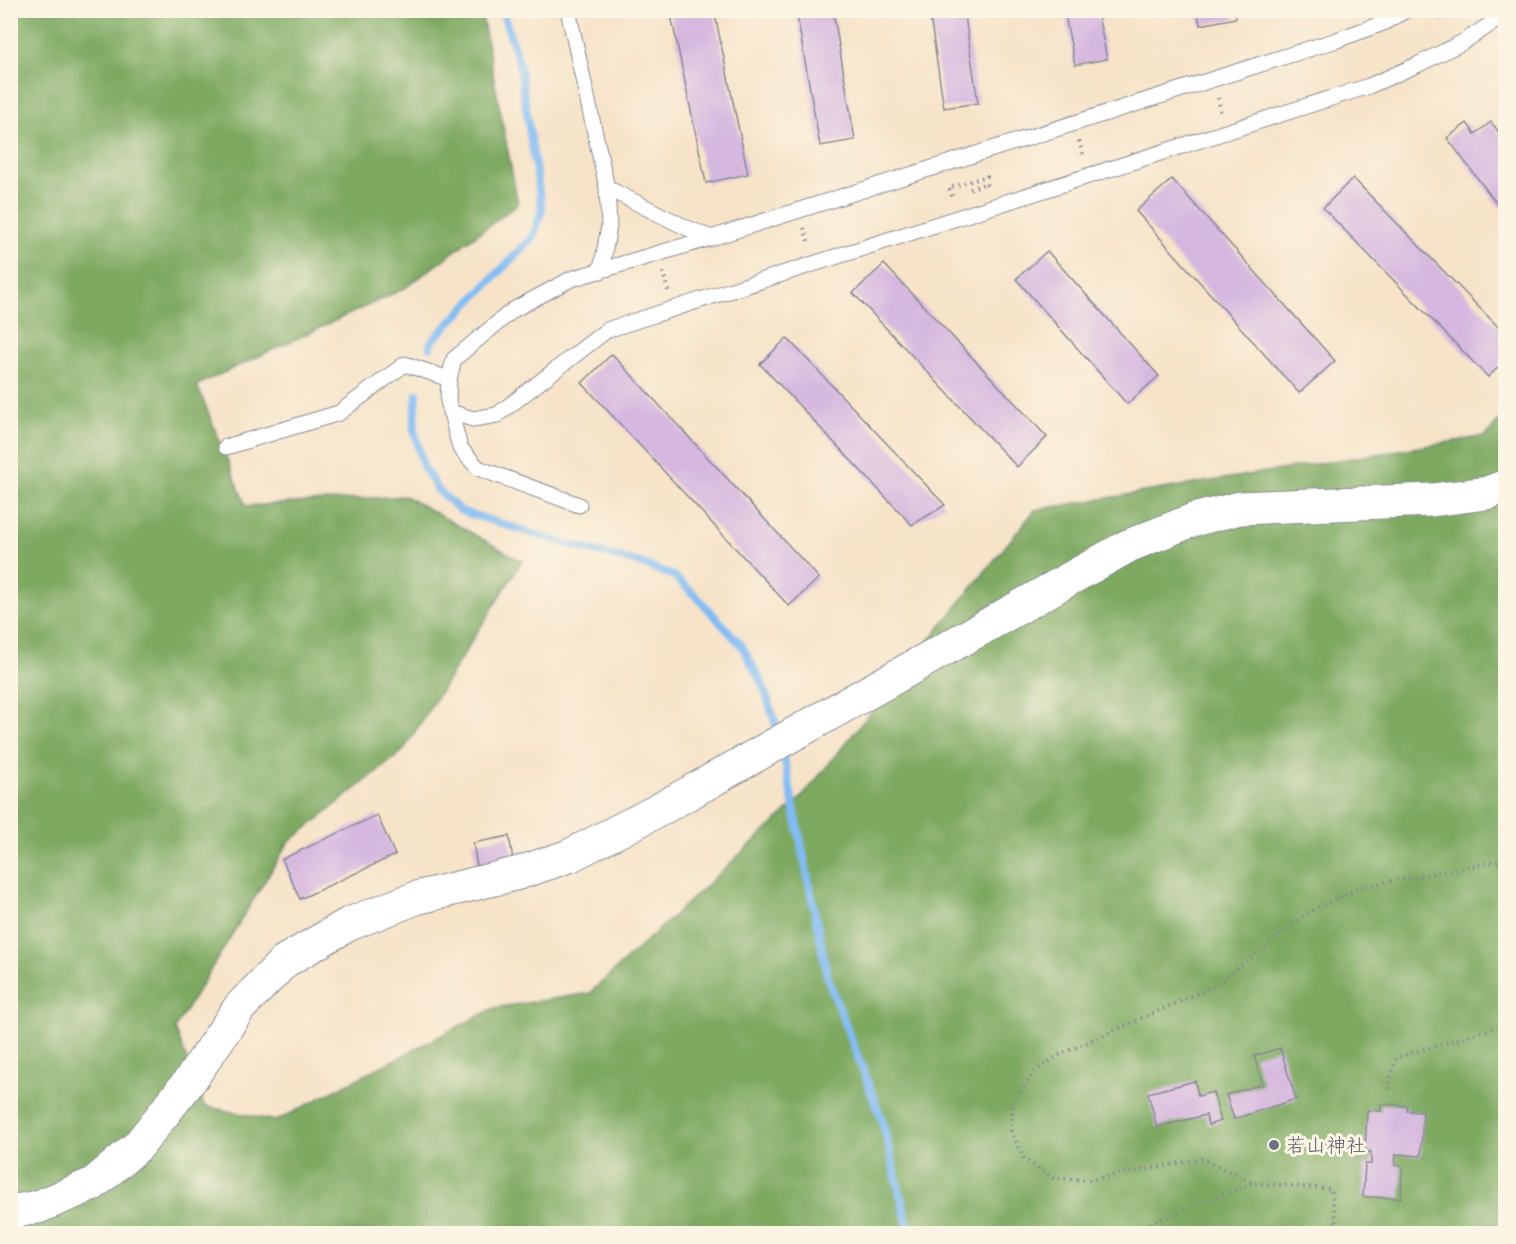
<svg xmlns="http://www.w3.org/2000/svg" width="1516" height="1244" font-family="'Indie Flower','Klee One',sans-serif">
<rect width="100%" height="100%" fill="#fcf5e5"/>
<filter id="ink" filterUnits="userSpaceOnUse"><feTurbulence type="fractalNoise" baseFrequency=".0167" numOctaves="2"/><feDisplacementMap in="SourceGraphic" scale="12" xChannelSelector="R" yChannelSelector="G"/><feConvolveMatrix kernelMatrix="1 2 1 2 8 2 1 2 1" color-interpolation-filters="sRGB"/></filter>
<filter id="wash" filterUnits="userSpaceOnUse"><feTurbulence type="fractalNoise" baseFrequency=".008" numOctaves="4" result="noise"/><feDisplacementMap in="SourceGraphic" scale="24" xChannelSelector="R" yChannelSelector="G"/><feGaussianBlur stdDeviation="1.35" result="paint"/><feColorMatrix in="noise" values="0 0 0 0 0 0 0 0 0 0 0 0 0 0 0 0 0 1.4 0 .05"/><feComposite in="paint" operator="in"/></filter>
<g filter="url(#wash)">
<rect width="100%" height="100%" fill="#f6e3c8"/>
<!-- forest -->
<path fill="#7da961" stroke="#4c6c60" stroke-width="1.5" d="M10,11H481L518,204L405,288L197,385L246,506L405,496L522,561L403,751L288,843L175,1028L204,1106L276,1121L494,1008L590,993L802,797L1035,510L1486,436L1505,414V1233H11Z"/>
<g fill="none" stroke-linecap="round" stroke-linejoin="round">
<!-- stream -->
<path stroke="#82bbf3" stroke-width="8" d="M430,347L431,342L533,237L542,210L519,63L502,10
M417,394L414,429L423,466L438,490L461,511L563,543L637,562L674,576L698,598L742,646L763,685L779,735
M782,748L828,979L882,1120L910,1234"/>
</g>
<g id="blocks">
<!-- building -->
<path fill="#d5b7df" d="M670,10H714L748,174L706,183Z
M796,10H833L855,140L820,146Z
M929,10H964L978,103L944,108Z
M1064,10H1097L1107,59L1075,65Z
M1197,10H1235L1236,18L1200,25Z
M1491,122L1506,141V204L1500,208L1447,138L1467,123L1475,134Z
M1353,178L1506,335V360L1488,377L1323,208Z
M1172,179L1335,361L1299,393L1136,211Z
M1047,251L1159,376L1127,404L1016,279Z
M884,264L1047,437L1017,467L853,293Z
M787,338L945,505L912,525L760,364Z
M612,354L819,578L789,606L582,383Z
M377,815L395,855L300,899L282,859Z
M509,836L513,860L477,866L473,843Z
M1280,1048L1296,1099L1234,1119L1226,1095L1263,1084L1254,1056Z
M1195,1081L1198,1096L1213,1092L1221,1121L1208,1125L1206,1115L1157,1127L1148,1093Z
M1381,1104L1407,1106V1111L1423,1112L1421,1156L1396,1154L1395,1165H1402L1401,1198L1363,1197L1365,1164H1371V1152H1365L1367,1110L1381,1111Z"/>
</g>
</g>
<g filter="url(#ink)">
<use href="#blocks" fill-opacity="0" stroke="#888993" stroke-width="1.5"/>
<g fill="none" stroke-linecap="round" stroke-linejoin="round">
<defs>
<path id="service" d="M568,10L607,188L609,226L601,271
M711,238L1334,41L1383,23L1406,10
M450,412L473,419L497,415L607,330L1369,86L1417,65L1463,42L1506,14
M226,447L339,413L405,364L449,379
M579,505L478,468L460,448L448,401L449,379L454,359L513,310L571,279L711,238L683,226L607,188"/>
<path id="tertiary" d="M10,1212L38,1207L93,1184L138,1146L191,1079L240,1007L285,961L349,924L416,898L519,873L569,856L657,811L1128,546L1193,520L1240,508L1432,500L1487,493L1506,486"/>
</defs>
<!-- service casing -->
<use href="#service" stroke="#888993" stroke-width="17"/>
<!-- tertiary casing -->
<use href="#tertiary" stroke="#888993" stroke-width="35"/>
<!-- path -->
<path stroke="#888993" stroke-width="4" stroke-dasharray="1.5 4.5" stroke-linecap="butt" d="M1444,10L1438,14L1441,20L1456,10
M1218,98L1221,114
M1079,141L1084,157
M970,189L986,183L988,188
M952,196L949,188L987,176L985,171
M804,228L809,244
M663,272L668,291
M1388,1089L1396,1058L1506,1024
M1122,1234L1253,1183
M1338,1234L1331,1189L1254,1183L1202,1159L1090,1180L1053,1178L1024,1159L1011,1131L1013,1102L1034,1073L1057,1056L1214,986L1310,911L1364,886L1506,860"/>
<!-- service -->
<use href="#service" stroke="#fff" stroke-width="15"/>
<!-- tertiary -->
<use href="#tertiary" stroke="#fff" stroke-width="33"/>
</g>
</g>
<!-- markers -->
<circle fill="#6b7280" stroke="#fcf5e5" stroke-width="2" cx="1274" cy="1145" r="6"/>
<g text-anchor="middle" stroke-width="6" stroke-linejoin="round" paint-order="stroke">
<!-- worship labels -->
<g font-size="20" fill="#5b616d" stroke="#fcf5e5" text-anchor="start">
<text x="1286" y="1152">若山神社</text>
</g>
</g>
<!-- margin -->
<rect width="1516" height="1244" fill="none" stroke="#fcf5e5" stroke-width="36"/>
</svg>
